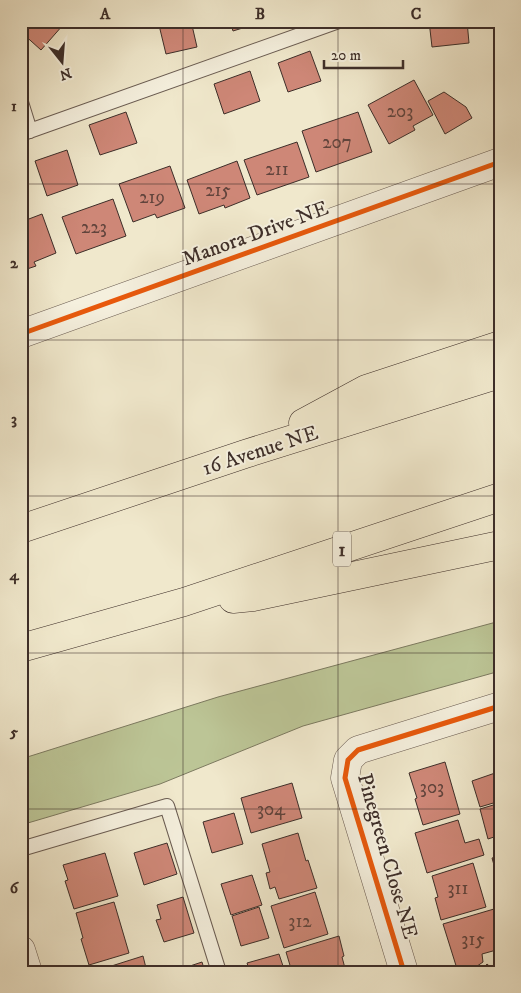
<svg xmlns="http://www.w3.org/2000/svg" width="521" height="993" font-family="'IM FELL DW Pica',serif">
<rect width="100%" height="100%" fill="#f0e8cc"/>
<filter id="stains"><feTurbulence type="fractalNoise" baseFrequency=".004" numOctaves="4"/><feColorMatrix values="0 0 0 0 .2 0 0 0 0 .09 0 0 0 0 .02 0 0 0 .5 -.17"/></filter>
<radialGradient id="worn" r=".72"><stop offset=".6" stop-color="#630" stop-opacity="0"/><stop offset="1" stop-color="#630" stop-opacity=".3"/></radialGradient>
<!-- green -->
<path fill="#bcc596" stroke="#7c7a60" d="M500,621V671L303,726L160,784L21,825V759L218,697Z"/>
<!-- building -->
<path fill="#ce8777" stroke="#3d2e29" d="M23,21H59L63,25L41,50L21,32V23Z
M158,21H191L197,47L166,54Z
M230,21H265L233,31Z
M429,21H467L469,43L432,47Z
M310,51L321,81L288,92L278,63Z
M250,71L260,101L224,114L214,84Z
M414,80L433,115L413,126L415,130L389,144L368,105Z
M444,92L466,107L472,118L445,134L428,101Z
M126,112L137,143L100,155L89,125Z
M358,112L372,152L316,172L302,131Z
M297,142L309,177L257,195L244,160Z
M67,150L78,185L47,196L35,161Z
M237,161L250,198L225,208L224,205L199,214L187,180Z
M170,166L185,208L157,218L155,214L133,222L119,184Z
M113,199L126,236L76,254L62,217Z
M42,214L56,253L34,262L36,266L21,271V222Z
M445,762L460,814L423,825L415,799L417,798L409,773Z
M498,772L500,801L480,807L472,781Z
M292,783L302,818L251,833L241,798Z
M500,803V835L488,839L480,809Z
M234,813L243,844L212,853L203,822Z
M458,820L465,843L479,839L484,855L427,873L415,833Z
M298,833L306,861L308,860L317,888L279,899L275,887L270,889L266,873L270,872L262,844Z
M167,843L177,874L144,885L134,853Z
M105,853L118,896L74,909L65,881L68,880L63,865Z
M500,856V886L492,858Z
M473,863L486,907L441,920L435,898L438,897L432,876Z
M252,875L262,905L231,915L221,884Z
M315,892L328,934L284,948L271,906Z
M183,897L194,933L164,942L156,920L161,919L157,905Z
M114,902L129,953L89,965L81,939L83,938L76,913Z
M259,907L269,938L241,946L232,916Z
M494,909L500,928V949L482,954L483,962L470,971L458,972L443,924Z
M339,936L344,956L342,957L346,972H292L286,952Z
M279,954L285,972H250L247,963Z
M143,956L147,972H103L102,969Z
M202,962L205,972H172Z
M487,964L496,972H480Z"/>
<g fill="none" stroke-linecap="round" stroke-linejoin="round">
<defs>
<path id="service" d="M21,102L30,131
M21,134L339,21
M21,849L167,806L219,972"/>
<path id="minor" d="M21,334L500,162
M21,950L28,972
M404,972L345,778L348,760L358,750L500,706"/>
<path id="motorway" d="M303,423L366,389L500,345
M21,529L245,454L500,374
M233,599L253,597L500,545
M21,648L184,602L500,497"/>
</defs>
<!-- service casing -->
<use href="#service" stroke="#6a5c52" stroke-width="16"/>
<!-- minor casing -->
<use href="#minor" stroke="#6a5c52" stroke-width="29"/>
<!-- motorway casing -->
<use href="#motorway" stroke="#3d2e29" stroke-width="29"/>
<!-- service -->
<use href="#service" stroke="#f5f0de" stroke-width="14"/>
<!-- minor -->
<use href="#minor" stroke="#f5f0de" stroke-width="28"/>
<!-- motorway -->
<use href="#motorway" stroke="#f0e8cc" stroke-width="28"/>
<defs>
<path id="cycleway" d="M21,334L500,162
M404,972L345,778L348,760L358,750L500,706"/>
</defs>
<!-- cycleway casing -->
<use href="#cycleway" stroke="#f5f0de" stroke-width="8"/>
<!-- cycleway -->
<use href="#cycleway" stroke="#e8590c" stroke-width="5"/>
</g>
<!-- grid -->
<path fill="none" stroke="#3d2e29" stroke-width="1" stroke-opacity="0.55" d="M183,21V972M338,21V972M21,184H500M21,340H500M21,496H500M21,653H500M21,809H500"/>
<g text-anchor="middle" stroke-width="4" stroke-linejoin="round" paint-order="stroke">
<!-- number labels -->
<g font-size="19" fill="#61443c">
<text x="400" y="117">203</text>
<text x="337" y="148">207</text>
<text x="277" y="175">211</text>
<text x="218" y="196">215</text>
<text x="152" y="203">219</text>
<text x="94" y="233">223</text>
<text x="432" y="793">303</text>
<text x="271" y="815">304</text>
<text x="458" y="894">311</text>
<text x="300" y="927">312</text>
<text x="473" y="945">315</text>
</g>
<!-- shield labels -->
<rect fill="#f5f0de" stroke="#74685f" stroke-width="1" x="333" y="531.5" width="18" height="35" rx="4"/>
<g font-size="20" font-weight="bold" fill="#3d2e29">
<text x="342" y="556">1</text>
</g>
<!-- street labels -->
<g font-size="21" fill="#3d2e29" stroke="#f5f0de">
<text transform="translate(255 233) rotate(-20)" y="7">Manora Drive NE</text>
<text transform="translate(260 450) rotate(-18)" y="7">16 Avenue NE</text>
<text transform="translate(388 856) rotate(74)" y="7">Pinegreen Close NE</text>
</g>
</g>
<!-- margin -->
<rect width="521" height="993" fill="none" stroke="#f0e8cc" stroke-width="55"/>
<!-- north arrow -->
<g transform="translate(62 62) rotate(163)" stroke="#f5f0de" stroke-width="4" paint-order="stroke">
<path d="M0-4L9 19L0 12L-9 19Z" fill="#3d2e29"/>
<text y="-8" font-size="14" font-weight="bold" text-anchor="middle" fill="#3d2e29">N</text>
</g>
<!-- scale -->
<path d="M324 60v8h79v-8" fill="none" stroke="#3d2e29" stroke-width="2.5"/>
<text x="331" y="60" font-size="15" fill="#3d2e29" stroke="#f5f0de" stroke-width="4" paint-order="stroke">20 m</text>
<rect x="28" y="28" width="466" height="938" fill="none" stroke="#3d2e29" stroke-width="2"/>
<g font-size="16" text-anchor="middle" font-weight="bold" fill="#3d2e29">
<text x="105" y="19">A</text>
<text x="260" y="19">B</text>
<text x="416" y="19">C</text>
<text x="14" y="111">1</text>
<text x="14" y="268">2</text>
<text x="14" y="424">3</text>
<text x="14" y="580">4</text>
<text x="14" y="737">5</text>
<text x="14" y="893">6</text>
</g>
<rect width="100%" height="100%" filter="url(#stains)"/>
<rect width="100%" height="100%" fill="url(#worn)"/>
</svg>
